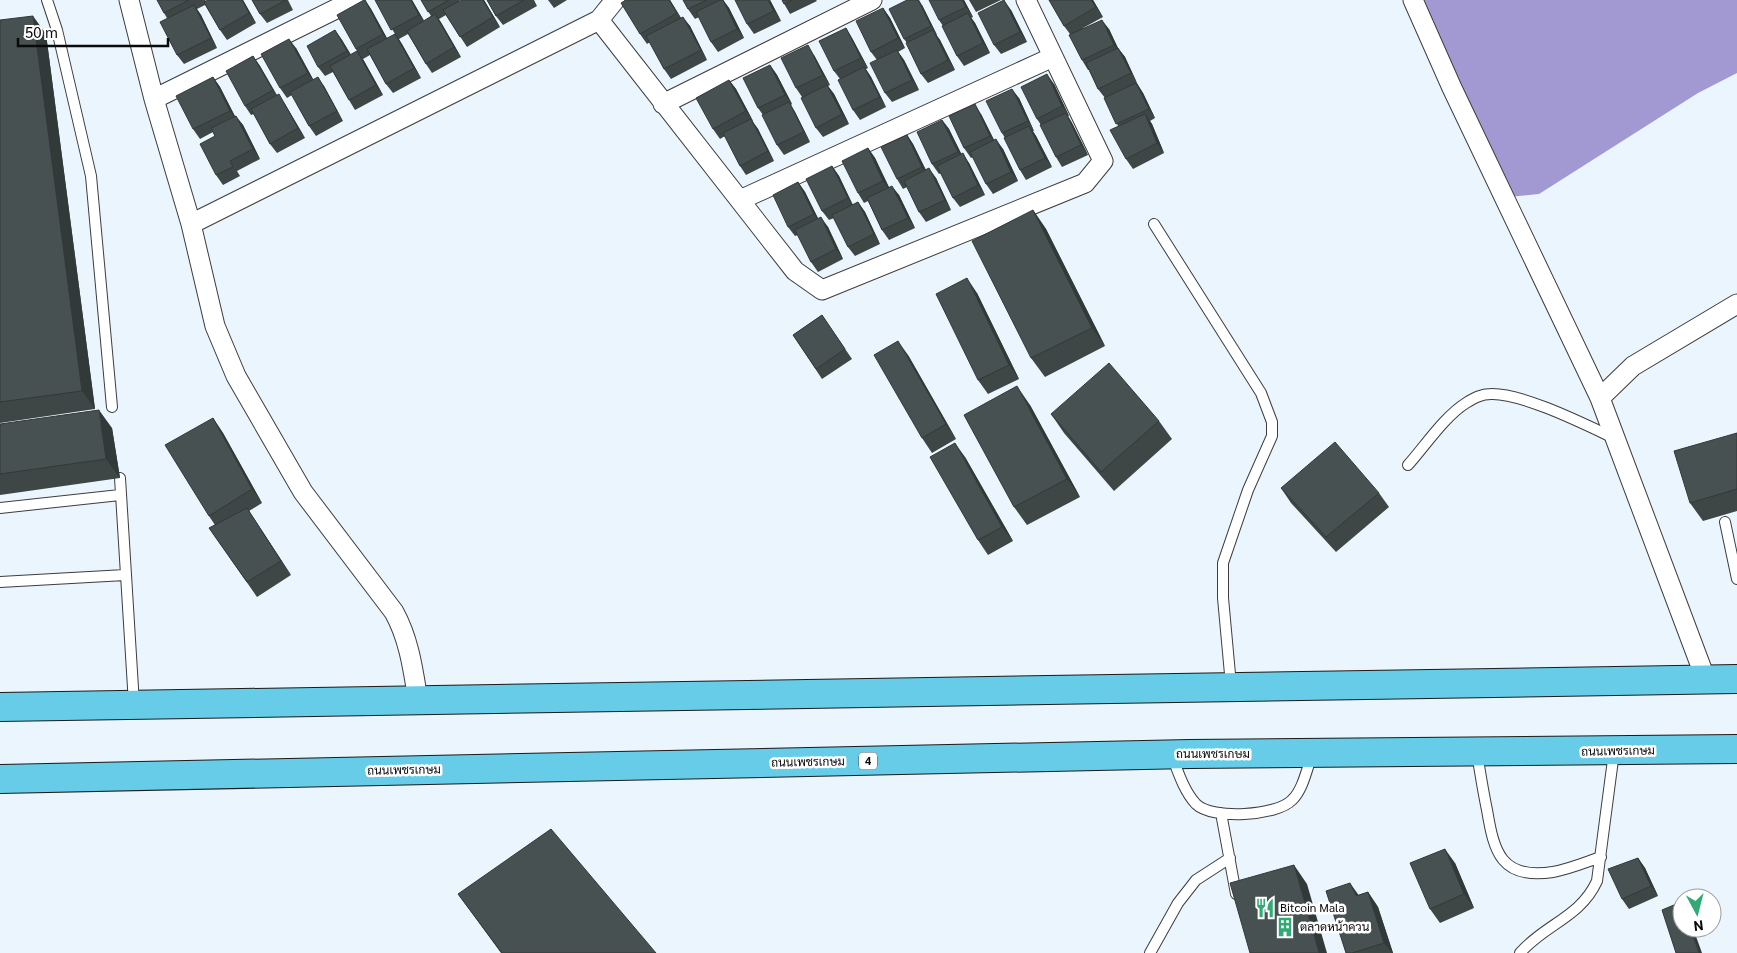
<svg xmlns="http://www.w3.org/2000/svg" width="1737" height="953" font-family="Georgia,Sarabun,serif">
<rect width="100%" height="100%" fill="#eaf5fd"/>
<!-- forest -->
<path fill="#a299d2" d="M1418,0H1737V73L1698,93L1539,194L1498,198Z"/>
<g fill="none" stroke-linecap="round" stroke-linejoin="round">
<defs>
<path id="service" d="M47,0L57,30L91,176L112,407
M1154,224L1261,393L1272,422V436L1248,490L1223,563V598L1231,685
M1408,465C1425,446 1445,416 1466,403C1474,398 1481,394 1491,394C1522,393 1584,424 1614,438
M120,478L134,704
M0,508L120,495
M1725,522L1737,579
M0,582L125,575
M1477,753C1480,772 1483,791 1487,810C1494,852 1501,880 1553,872C1570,869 1586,862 1601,857
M1172,756C1178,772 1184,791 1196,804C1212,820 1277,816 1292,800C1303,790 1307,768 1312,755
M1221,813L1236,894
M1150,953L1178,903L1196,880L1230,858
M1520,953C1545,924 1580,918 1597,881L1614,752"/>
<path id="minor" d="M129,0L154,99L191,224L215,326L236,376L303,492L394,612C409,639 413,669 418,700
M1413,0L1452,88L1600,398L1706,680
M599,20L795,271L822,290L1085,183L1103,161L1026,0
M154,99L354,0
M663,104L872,0
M740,200L1053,57
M191,224L599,20L615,0
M1600,398L1633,366L1737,304"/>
<path id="trunk" d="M0,707L1737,679
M0,779L1190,754L1737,749"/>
</defs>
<!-- service casing -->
<use href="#service" stroke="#3d3d3d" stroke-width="12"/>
<!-- minor casing -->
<use href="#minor" stroke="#3d3d3d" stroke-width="21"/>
<!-- trunk casing -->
<use href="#trunk" stroke="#1b1b1b" stroke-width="30"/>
<!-- service -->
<use href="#service" stroke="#fff" stroke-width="10"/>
<!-- minor -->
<use href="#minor" stroke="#fff" stroke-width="19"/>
<!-- trunk -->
<use href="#trunk" stroke="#66cce7" stroke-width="28"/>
</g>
<!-- wall -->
<path fill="#3e4646" d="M157,0H205L206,1L243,0L256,23L227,40L220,30L205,5L197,9L201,15L217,48L184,64L177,55L167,18L164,13Z
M252,0H288L293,10L267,23L260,14Z
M365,0L371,9L387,38L395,34L375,0H412L424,21L431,16L421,0H459V1L484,0L500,27L467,47L446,15L439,19L461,57L432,73L426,64L408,34L399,39L421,78L393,93L386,84L370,55L363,59L383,95L355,110L349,100L333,72L325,76L318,67L335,30L342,40L351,55L357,51L356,49Z
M487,0H534L537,6L503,25L496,16Z
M548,0H567L554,8Z
M626,0H670L681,18L690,26L707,60L671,79L664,69L650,42L647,44L640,34Z
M683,0H723L729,8L744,38L718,52L711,42L699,17L695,19L688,9Z
M770,0L781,21L754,34L747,24Z
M782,0H816L817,1L790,14Z
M964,0L973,17L971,18L975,23L990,53L964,66L957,56L943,26L939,20Z
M969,0H1001L976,12Z
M1049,0H1093L1103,17L1083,28L1109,29L1118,48L1125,57L1137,83L1143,93L1155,118L1150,121L1152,124L1164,153L1133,169L1126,159L1118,126L1105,98L1098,89L1089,70H1088L1082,60L1070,34L1064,26Z
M922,5L937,35V36L940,40L955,70L928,83L921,74L907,43L904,39Z
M883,8L890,18L905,48L898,52L904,60L919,90L892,102L885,93L877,60L871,52Z
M1011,10L1027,42L1001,54L994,45Z
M0,20L46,34L95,409L0,423Z
M846,28L852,38L868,68L866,69L871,77L886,107L860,120L853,110L840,79L834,71Z
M296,48L313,79L324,86L343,121L316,136L309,126L292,95L287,98L280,88Z
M814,55L830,85L828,86L834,94L849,124L823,137L816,128L802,97L796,88Z
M253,56L260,66L277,95L285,104L305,138L277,153L270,144L254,114L251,115L245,106Z
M770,65L777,75L792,104L791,105L795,112L810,142L784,155L777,145L763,115L758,108Z
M213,77L220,87L235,116L243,125L260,159L237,171L240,176L223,185L216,175L215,136L213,132L200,139L193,129Z
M729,80L736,89L753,121H752L758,129L774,161L746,175L740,166L725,136L720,139L713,129Z
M1054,84L1069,116H1068L1072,123L1088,155L1062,167L1056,157L1041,125L1037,119Z
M1019,98L1034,131H1033L1036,136L1052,167L1026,180L1020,170L1005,138L1002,133Z
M981,114L994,140L1003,149L1018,181L993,194L986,184L973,157L971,158L964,148Z
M942,120L949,129L961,154L969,163L985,195L960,207L953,198L941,173L939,174L932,164Z
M907,135L913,144L926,170L936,178L951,210L926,222L919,212L907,187L903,189L897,179Z
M868,148L875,158L889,187L899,195L915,228L889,240L882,230L868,201L864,203L858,193Z
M832,166L839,176L853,205L858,202L865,212L880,244L855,256L848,247L834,218L829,220L822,211Z
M798,182L805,192L818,219L828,227L843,259L818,272L811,262L798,235L795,236L788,227Z
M1033,210L1046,229L1105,346L1045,377L1031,358Z
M977,293L1019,379L988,394L978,380Z
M822,315L852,359L822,379L793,335Z
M908,355L956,439L932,453L922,438Z
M1030,405L1080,497L1027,525L1014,507Z
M1051,414L1159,421L1172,439L1114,491L1064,433Z
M213,418L223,433L262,503L249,511L291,575L257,597L209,528L215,525L209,516Z
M0,424L112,428L120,478L0,495Z
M1737,433V511L1703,521L1690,503Z
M965,457L1013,541L988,555L978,540Z
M1281,488L1379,493L1389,507L1336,552L1291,503Z
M1638,858L1645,868L1658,896L1629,909L1622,899Z
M1455,863L1474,908L1440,923L1430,909Z
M1368,892L1378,907L1393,953H1346L1359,895Z
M458,894L656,953H501Z"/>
<!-- shaded-wall -->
<path fill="#323939" d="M242,0H243L256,23L249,13Z
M365,0L371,9L390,44L383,34Z
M411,0H412L426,24L419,15Z
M483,0H484L500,27L493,17Z
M669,0H670L684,23L677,13Z
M723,0L729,8L744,38L737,29Z
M768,0H770L781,21L774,11Z
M918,0H919L922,5L937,35L931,26Z
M962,0H964L973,17L966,7Z
M1004,0L1011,10L1027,42L1020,32Z
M1091,0H1093L1103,17L1096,7Z
M194,5L201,15L217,48L211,38Z
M883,8L890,18L905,48L898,38Z
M968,13L975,23L990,53L983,43Z
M435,14L442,24L461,57L454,47Z
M33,16L46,34L95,409L82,391Z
M683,17L690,26L707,60L701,50Z
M1102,20L1109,29L1121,55L1114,45Z
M846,28L852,38L868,68L861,58Z
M335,30L342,40L354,60L347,51Z
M933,30L940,40L955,70L948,60Z
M395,34L402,44L421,78L414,68Z
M289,39L296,48L315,83L308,73Z
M808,45L814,55L830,85L823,75Z
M1118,48L1125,57L1137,83L1131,73Z
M897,50L904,60L919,90L912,80Z
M357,51L364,61L383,95L376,85Z
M253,56L260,66L279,100L273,90Z
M770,65L777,75L792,104L785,95Z
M864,67L871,77L886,107L880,97Z
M1047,74L1054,84L1069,116L1062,106Z
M213,77L220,87L237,121L230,111Z
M318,77L324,86L343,121L337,111Z
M729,80L736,89L753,121L746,111Z
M1136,83L1143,93L1155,118L1149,109Z
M827,85L834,94L849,124L842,114Z
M1012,89L1019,98L1034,131L1028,121Z
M279,94L285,104L305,138L298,128Z
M789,102L795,112L810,142L804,132Z
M975,104L981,114L997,146L990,136Z
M1066,113L1072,123L1088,155L1081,145Z
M1145,114L1152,124L1164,153L1157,143Z
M236,116L243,125L260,159L253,149Z
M751,119L758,129L774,161L768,151Z
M942,120L949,129L965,161L958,152Z
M1029,126L1036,136L1052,167L1045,158Z
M907,135L913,144L929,177L922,167Z
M996,139L1003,149L1018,181L1011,172Z
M868,148L875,158L890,190L883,181Z
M963,153L969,163L985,195L978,185Z
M832,166L839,176L854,208L848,198Z
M929,168L936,178L951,210L945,200Z
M798,182L805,192L821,224L814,214Z
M892,186L899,195L915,228L908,218Z
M858,202L865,212L880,244L874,234Z
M1033,210L1046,229L1105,346L1092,328Z
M821,217L828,227L843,259L836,249Z
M967,278L977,293L1019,379L1009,365Z
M898,341L908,355L956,439L946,424Z
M1017,386L1030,405L1080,497L1067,479Z
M99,410L112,428L120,478L106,459Z
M213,418L223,433L262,503L252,489Z
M955,443L965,457L1013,541L1002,527Z
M247,508L257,523L291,575L281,561Z
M1445,849L1455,863L1474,908L1464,894Z
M1638,858L1645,868L1658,896L1651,886Z
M1294,865L1307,884L1327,953H1319Z
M1350,883L1360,897L1356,896Z
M1368,892L1378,907L1393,953H1392L1384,943Z
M1690,928H1693L1702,953H1699Z"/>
<!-- building -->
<path fill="#485151" stroke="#323939" d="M157,0H189L164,13Z
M208,0H242L249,13L220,30L204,2Z
M252,0H286L260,14Z
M364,0H365L383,34L356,49L337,15Z
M375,0H411L419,15L391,30Z
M421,0H449L428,12Z
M461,0H483L493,17L460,37L443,10Z
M487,0H524L496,16Z
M626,0H669L677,13L640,34L621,3Z
M683,0H707L688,9Z
M720,0H723L737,29L711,42L696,12Z
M735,0H768L774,11L747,24Z
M782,0H792L784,4Z
M907,0H918L931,26L904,39L889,9Z
M929,0H962L966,7L939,20Z
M1004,0L1020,32L994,45L978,13Z
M1049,0H1091L1096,7L1064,26Z
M194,5L211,38L177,55L160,22Z
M883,8L898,38L871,52L856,21Z
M968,13L983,43L957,56L942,26Z
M435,14L454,47L426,64L407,31Z
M33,16L82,391L0,402V20Z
M683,17L701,50L664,69L646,36Z
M1102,20L1114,45L1082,60L1069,35Z
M846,28L861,58L834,71L819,41Z
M335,30L347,51L318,67L307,46Z
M933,30L948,60L921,74L906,43Z
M395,34L414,68L386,84L367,49Z
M289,39L308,73L280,88L261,54Z
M808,45L823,75L796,88L781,58Z
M1118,48L1131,73L1098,89L1086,63Z
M897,50L912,80L885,93L870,63Z
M357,51L376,85L349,100L330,66Z
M253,56L273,90L245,106L226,71Z
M770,65L785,95L758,108L743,78Z
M864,67L880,97L853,110L838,80Z
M1047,74L1062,106L1037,119L1021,87Z
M213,77L230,111L193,129L176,96Z
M318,77L337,111L309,126L290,92Z
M729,80L746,111L713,129L696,98Z
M1136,83L1149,109L1116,124L1104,98Z
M827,85L842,114L816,128L801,98Z
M1012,89L1028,121L1002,133L986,101Z
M279,94L298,128L270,144L251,109Z
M789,102L804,132L777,145L762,115Z
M975,104L990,136L964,148L949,116Z
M1066,113L1081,145L1056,157L1040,125Z
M1145,114L1157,143L1126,159L1110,130Z
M236,116L253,149L230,161L233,167L216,175L200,144L215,136L211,128Z
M751,119L768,151L740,166L723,133Z
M942,120L958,152L932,164L917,132Z
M1029,126L1045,158L1020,170L1004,138Z
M907,135L922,167L897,179L881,147Z
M996,139L1011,172L986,184L970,152Z
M868,148L883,181L858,193L842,161Z
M963,153L978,185L953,198L937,166Z
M832,166L848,198L822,211L806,179Z
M929,168L945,200L919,212L904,181Z
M798,182L814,214L788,227L773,195Z
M892,186L908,218L882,230L867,198Z
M858,202L874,234L848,247L832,215Z
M1033,210L1092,328L1031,358L972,241Z
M821,217L836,249L811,262L795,230Z
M967,278L1009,365L978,380L936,294Z
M822,315L845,349L816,369L793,335Z
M898,341L946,424L922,438L874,355Z
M1109,363L1159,421L1101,472L1051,414Z
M1017,386L1067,479L1014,507L964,415Z
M99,410L106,459L0,474V424Z
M213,418L252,489L209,516L165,445Z
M1737,433V489L1690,503L1674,451Z
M1335,442L1379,493L1326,537L1281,488Z
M955,443L1002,527L978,540L930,457Z
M247,508L281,561L247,582L209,528Z
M551,829L656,953H502L458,894Z
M1445,849L1464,894L1430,909L1410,863Z
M1638,858L1651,886L1622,899L1608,869Z
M1294,865L1319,953H1250L1230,883Z
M1350,883L1356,896L1368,892L1384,943L1352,953H1346L1326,891Z
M1681,902L1682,906V928H1690L1699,953H1676L1662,910Z"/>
<!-- icons -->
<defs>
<symbol id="restaurant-bare" viewBox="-9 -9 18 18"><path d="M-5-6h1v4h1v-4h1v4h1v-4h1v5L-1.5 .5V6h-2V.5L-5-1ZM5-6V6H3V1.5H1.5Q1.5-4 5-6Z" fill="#32aa75" stroke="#fff" stroke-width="2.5" paint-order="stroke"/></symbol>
<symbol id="building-bare" viewBox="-9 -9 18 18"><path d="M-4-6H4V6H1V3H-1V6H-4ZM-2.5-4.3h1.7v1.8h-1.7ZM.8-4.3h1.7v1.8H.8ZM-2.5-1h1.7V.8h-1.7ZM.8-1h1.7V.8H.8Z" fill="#32aa75" stroke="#fff" stroke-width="2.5" paint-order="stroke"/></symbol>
</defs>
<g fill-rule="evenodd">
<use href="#restaurant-bare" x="1251" y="894" width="28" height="28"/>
<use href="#building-bare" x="1271" y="913" width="28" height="28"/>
</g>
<g text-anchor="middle" stroke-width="5" stroke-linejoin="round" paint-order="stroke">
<!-- shield labels -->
<rect fill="#fff" stroke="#545454" stroke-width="1" x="859" y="752.5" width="18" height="17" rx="4"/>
<g font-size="11" font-weight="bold" fill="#0a0a0a">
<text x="868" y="765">4</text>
</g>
<!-- street labels -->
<g font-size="12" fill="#0a0a0a" stroke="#fff">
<text transform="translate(1618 751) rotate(-1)" y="4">ถนนเพชรเกษม</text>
<text x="1213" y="758">ถนนเพชรเกษม</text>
<text transform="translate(808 762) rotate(-1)" y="4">ถนนเพชรเกษม</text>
<text transform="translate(404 770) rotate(-1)" y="4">ถนนเพชรเกษม</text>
</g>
<!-- poi labels -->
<g font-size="12" fill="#0a0a0a" stroke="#fff" text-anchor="start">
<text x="1280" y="912">Bitcoin Mala</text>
<text x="1300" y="931">ตลาดหน้าควน</text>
</g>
</g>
<!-- north arrow -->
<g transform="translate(1697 913) rotate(173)"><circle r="24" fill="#ffffff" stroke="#9d9d9d"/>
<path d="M0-4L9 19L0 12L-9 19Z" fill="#32aa75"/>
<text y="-8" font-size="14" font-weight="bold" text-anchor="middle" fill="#0a0a0a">N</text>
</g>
<!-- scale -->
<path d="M18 38v8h150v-8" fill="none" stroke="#0a0a0a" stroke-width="2.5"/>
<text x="25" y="38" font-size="15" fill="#0a0a0a" stroke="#ffffff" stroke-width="4" paint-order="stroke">50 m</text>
</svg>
